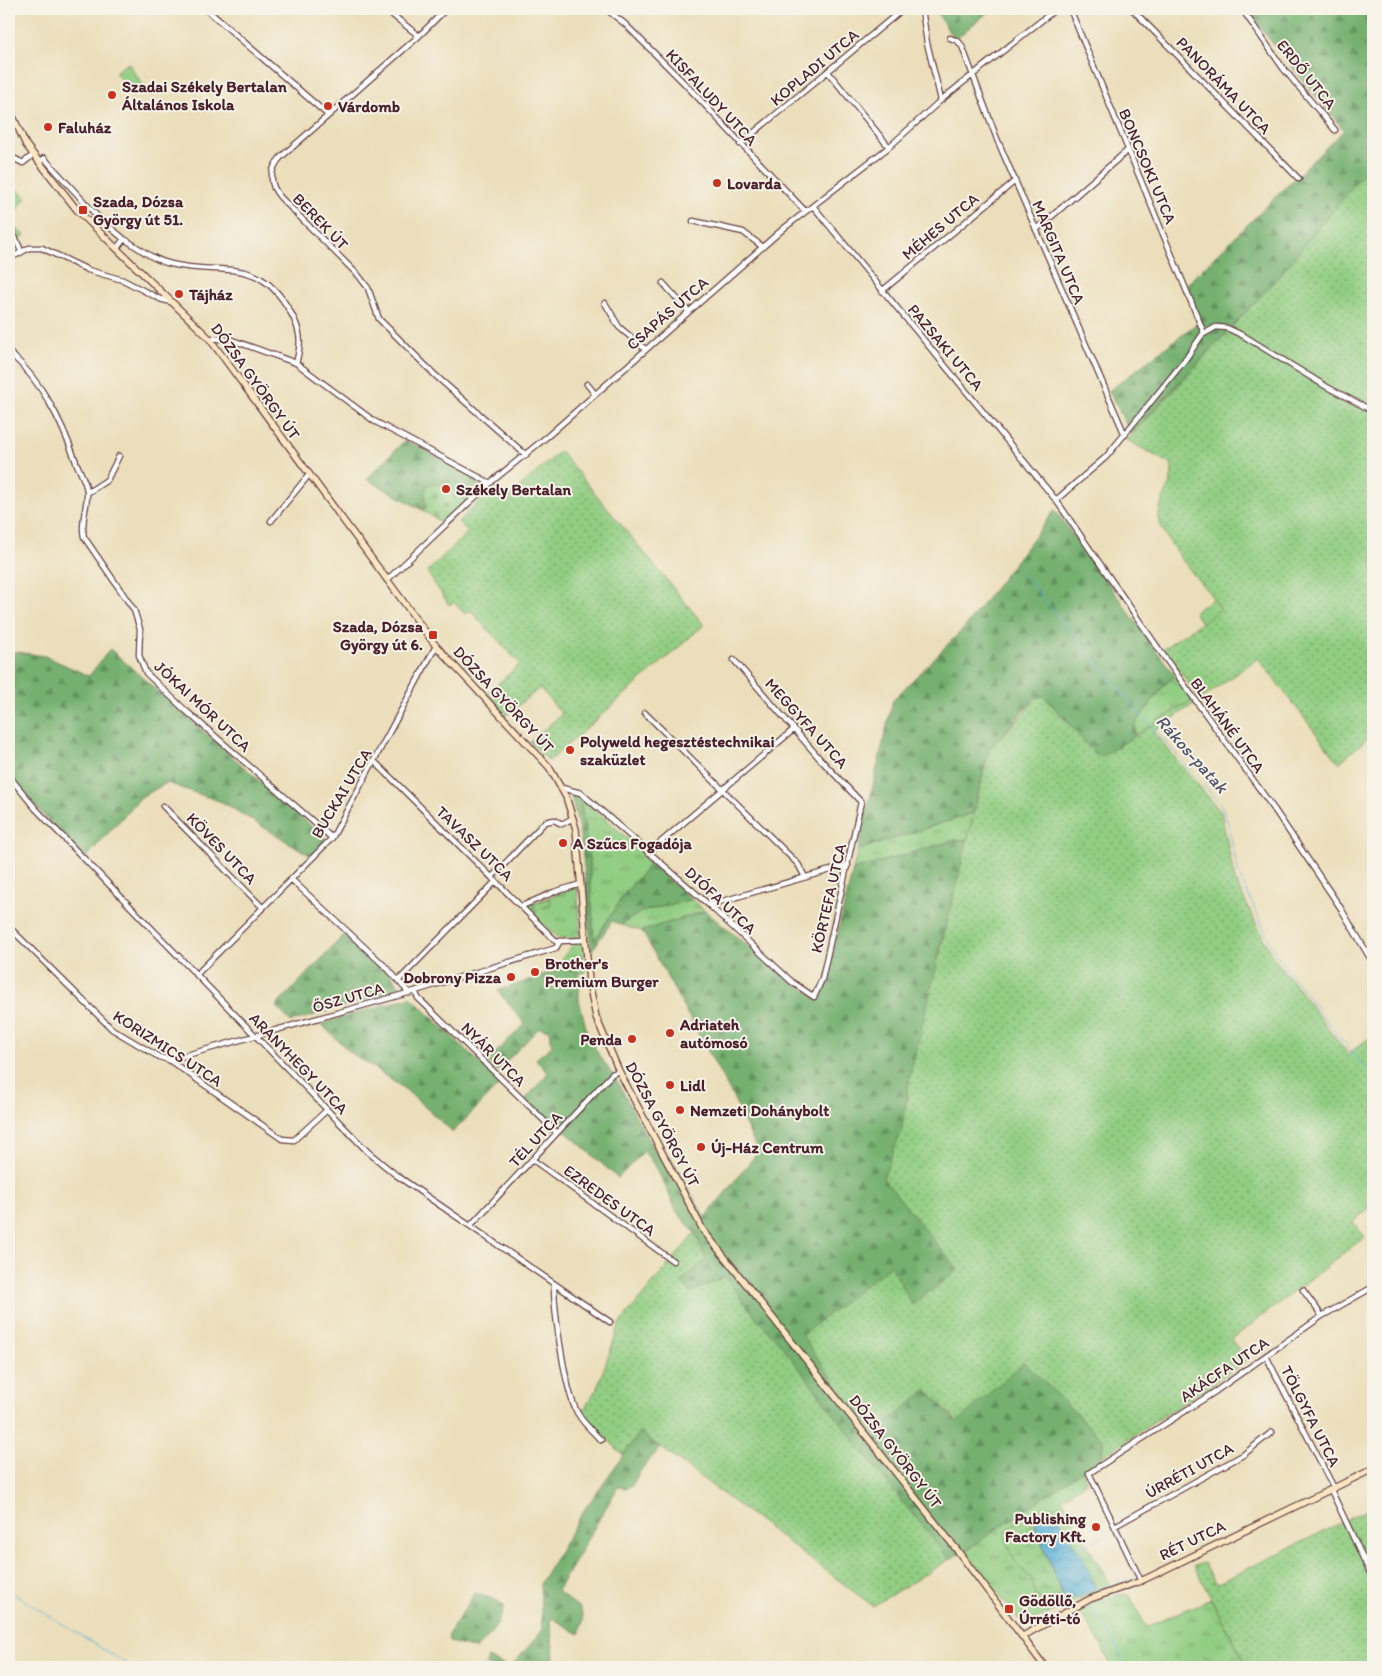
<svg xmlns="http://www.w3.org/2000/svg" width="1382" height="1676" font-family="Itim,sans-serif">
<defs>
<pattern id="grass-tufts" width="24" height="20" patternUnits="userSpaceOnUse" patternTransform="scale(1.25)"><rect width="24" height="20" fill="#91cd82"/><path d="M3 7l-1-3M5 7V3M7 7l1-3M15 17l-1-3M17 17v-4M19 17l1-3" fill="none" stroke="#78a66b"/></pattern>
<pattern id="forest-firs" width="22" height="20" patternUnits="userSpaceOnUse" patternTransform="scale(1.25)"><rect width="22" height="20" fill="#74b070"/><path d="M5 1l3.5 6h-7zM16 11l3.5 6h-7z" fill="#618f5c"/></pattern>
<pattern id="wetland-marsh" width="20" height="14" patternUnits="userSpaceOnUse" patternTransform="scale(1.25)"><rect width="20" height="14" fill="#91cd82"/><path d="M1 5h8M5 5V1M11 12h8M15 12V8" fill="none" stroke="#78a66b"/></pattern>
<pattern id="cemetery-stones" width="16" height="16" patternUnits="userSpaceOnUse" patternTransform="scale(1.25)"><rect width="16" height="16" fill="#91cd82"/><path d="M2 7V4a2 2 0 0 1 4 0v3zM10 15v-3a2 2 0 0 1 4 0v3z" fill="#78a66b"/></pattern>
<pattern id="garden-dots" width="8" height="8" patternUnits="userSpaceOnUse" patternTransform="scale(1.25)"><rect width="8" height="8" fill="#91cd82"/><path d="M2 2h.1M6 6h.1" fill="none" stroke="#78a66b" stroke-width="1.8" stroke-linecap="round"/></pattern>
<pattern id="water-waves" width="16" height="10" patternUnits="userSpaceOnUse" patternTransform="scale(1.25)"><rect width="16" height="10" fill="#5eb4da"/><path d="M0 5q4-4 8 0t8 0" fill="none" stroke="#5092b1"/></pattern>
</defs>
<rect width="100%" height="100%" fill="#f7f3e8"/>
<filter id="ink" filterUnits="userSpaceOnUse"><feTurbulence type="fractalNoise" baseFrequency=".02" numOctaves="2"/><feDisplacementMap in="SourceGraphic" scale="10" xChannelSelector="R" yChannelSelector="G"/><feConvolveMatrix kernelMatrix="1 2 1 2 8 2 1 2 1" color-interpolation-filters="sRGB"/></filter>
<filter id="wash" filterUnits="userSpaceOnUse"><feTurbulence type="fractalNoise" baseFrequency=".0096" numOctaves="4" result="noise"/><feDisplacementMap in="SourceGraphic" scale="20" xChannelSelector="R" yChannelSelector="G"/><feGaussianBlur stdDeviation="1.12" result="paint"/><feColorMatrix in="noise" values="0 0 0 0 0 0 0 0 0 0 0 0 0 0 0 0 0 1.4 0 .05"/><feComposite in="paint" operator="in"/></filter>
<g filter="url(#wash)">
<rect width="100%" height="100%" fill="#ebdeba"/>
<!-- grass -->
<path fill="url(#grass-tufts)" stroke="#6e7656" d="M1175,676L1192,700L1135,736V724L1164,685Z
M580,796L646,855L650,864L625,893L594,941L589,860Z
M973,813L969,839L955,840L853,870L858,850Z
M577,887L581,934L577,938H558L529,911L528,905Z
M692,899L705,911L642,931L621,925L640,912Z
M575,942L580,943L583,947L585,973C577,974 572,968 563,968V957Z
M1083,1470L1086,1482L1062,1498L1110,1586L1023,1625L965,1551Z
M1124,1594L1130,1596L1146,1627L1211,1599L1247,1667H1112L1099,1641L1082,1614L1075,1616L1076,1610L1089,1602Z"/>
<!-- forest -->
<path fill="url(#forest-firs)" stroke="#5f684e" d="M935,9H992L954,40Z
M1248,9H1373V166L1369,168L1274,282L1131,434L1109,391L1200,321L1187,284L1344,130L1265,34Z
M405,440L487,483L467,504L427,485L424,511L367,479Z
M1055,510L1175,676L1164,685L1135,724V736L1103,756L1096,755L1047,699L1035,698L989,750L973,813L858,850L893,700L965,627Z
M110,649L326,839L311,856L222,802L167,783L141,797L83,861L34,804L9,780V651L45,656L89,676Z
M570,793L580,796L589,860L594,941L625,893L650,864L692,899L641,912L621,925L612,921L591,952C586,899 586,844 570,793Z
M969,839L940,947L936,974L910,1076L902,1128L883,1178L959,1270L912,1306L891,1265L927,1390L956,1422L1024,1362L1103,1440L1102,1457L965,1551L950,1559L882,1477L783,1347L757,1319L725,1277L690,1293L681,1282L706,1258L695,1233L677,1212L657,1169L644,1151L618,1178L565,1131L553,1129L525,1100L548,1073L536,1059L552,1046L550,1030L539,1028L497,1071L487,1061L525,1024L498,991L563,968H570L579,973V1000L589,1039L620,1086L650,1143L662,1160L670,1156L705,1218L758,1152L733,1097L642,931L705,911L792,982L821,1000L853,870L955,840Z
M344,935L392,976L402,989L291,1022L276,1006Z
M411,997L501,1083L453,1132L406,1090L349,1051L321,1024Z
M640,1432L660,1448L640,1471L632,1486L625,1488L618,1487L557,1591L581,1609L583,1621L579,1634L552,1618L550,1621L554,1657L553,1667H511L542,1631L540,1584L584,1510Z
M475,1593L498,1601L504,1606C501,1624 489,1637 476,1649L449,1642L448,1635Z
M488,1658L508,1667H492L486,1665Z"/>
<!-- wetland -->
<path fill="url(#wetland-marsh)" stroke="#6e7656" d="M1046,1510L1035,1522L1036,1528L1062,1595L1048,1604L1036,1596L1032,1580L1016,1563L1006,1542L1005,1533C1015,1519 1031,1515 1046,1510Z"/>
<!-- cemetery -->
<path fill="url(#cemetery-stones)" stroke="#6e7656" d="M448,483L467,504L445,525L424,511L426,485Z"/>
<!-- park -->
<path fill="#91cd82" stroke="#6e7656" d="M128,63L143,85L131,94L115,72Z
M9,183L26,197L10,221L11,225L25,235L15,245L9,241Z
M1214,598L1222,609L1201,623L1194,612Z
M549,898L551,904L536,911L533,905Z"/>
<!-- garden -->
<path fill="url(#garden-dots)" stroke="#6e7656" d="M1373,166V733L1339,763L1258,658L1200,700L1164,648L1221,609C1208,589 1155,535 1159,513C1162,494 1173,489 1172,465L1127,440L1274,282L1369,167Z
M560,451L704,625L549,761L530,742L562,714L540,688L506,715L485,695L520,664L470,610L465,614L454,602L449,605L427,572L468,532L458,522L494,486L507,499Z
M1044,696L1096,755L1103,756L1192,700L1195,703L1153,732L1221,812L1235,880L1271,954L1348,1054L1373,1035V1205L1353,1222L1365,1237L1231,1340L1248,1360L1102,1457L1103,1440L1024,1362L957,1422L927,1390L871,1434L802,1335L891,1265L912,1305L958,1270L883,1178L902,1128L910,1076L989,750L1025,712L1035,698Z
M695,1233L706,1259L681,1282L690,1293L725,1277L757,1319L783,1347L882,1477L950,1559L873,1606L640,1432L623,1455L582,1413L597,1388L620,1323Z
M1373,1507V1667H1247L1194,1566L1204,1563L1216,1584Z"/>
<!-- water -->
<path fill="url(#water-waves)" stroke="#546a82" d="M1048,1509L1056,1512C1067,1538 1087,1559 1095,1587L1093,1591L1066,1602L1036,1528L1037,1520Z"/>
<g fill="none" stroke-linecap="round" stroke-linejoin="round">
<!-- stream -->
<path stroke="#5eb4da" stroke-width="1" d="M1019,569L1123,694L1222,806L1227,820L1239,875L1275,953L1338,1036L1373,1076
M1077,1549L1111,1533
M1125,1582L1135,1578
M9,1591L132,1667
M1093,1591L1120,1582
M1089,1607C1104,1626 1119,1644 1125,1667"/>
</g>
</g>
<g filter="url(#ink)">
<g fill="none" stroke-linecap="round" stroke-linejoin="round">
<defs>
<path id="street" d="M206,9L328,115
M385,9L419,36
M446,9L419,36L281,157C269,170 269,184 280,197L359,276L368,288L379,319L436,376L526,455
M606,9L625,24L687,86L805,211
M922,9L927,43L941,100
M1070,9L1204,333
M1132,9L1299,179
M1242,9L1283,68L1335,130
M950,38L958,41L962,46L997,139L1125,435
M828,72L889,147
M740,144L903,9
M9,156L23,163L33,155
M39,162L44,158L99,218L124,239
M9,191L11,187
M813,206L1056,500L1165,658L1274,809L1340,907L1373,963
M693,221L743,232L763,247
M9,223L21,251
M1036,230L1128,150
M117,248L124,239C140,248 152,260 171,264C224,277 258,253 291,313C301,331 302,343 296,363
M9,259L29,248H42L88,270L123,280L160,299L171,302
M663,283L688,311
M882,291L1015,181
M605,303L619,327L645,349
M209,338L232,340L296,363L374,421L490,483
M9,352C43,383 61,420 76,462C80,472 86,482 87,491C88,507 80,521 84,537L134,610L140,629L139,655L146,673L185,710L332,838
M587,384L595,394
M87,493L107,480L119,456
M1056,500L1106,457L1185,360L1202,335L1216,327L1227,328L1244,336L1327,387L1373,411
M271,521L308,476
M387,580L490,483L549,435L783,229L889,147L941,100L1056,9
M645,713L798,864L805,877
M375,762L558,943
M9,776L35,808L368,1152L396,1175L610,1322
M562,788L581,793L709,905L792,982L814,997L822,979L861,802L820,759L734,660
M163,806L263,908
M649,852L793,730
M492,877L545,822L554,820L562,824L573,818
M292,880L388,969L409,993
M709,905L848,865
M522,906L554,892L581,884
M9,927L112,1029L159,1057L169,1060L282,1139L294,1140L327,1110
M197,974L332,838L436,646
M399,980L496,881
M415,991L418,998L557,1133
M169,1060L415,991L556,948L560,941L586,940
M533,1160L673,1261
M471,1225L612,1074L619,1071
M554,1285C554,1312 565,1392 578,1414C584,1424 593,1432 601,1440
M1303,1290L1322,1316
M1266,1356L1334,1488
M1331,1490L1373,1579
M1115,1526L1243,1455L1272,1432
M1141,1581L1089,1473L1216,1391L1322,1316L1373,1287"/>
<path id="secondary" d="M9,108L26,145L77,210L209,338L436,646L549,767L566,797L576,829L589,982L596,1017L619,1071L703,1230L957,1550L1045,1667
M1023,1636L1090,1599L1141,1581L1373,1469"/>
</defs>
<!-- street casing -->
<use href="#street" stroke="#623c40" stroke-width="7"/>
<!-- secondary casing -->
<use href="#secondary" stroke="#623c40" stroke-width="8"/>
<!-- street -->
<use href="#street" stroke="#fff" stroke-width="4.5"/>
<!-- secondary -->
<use href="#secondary" stroke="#fbe6c3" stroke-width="5.5"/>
</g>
</g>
<!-- markers -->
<g fill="#c8321e" stroke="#f7f3e8" stroke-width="2">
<circle cx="112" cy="95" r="5"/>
<circle cx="328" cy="106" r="5"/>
<circle cx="48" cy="127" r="5"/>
<circle cx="717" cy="183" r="5"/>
<rect x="78" y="205" width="10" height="10" rx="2.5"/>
<circle cx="179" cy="294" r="5"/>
<circle cx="446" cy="489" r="5"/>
<rect x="428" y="630" width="10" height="10" rx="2.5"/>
<circle cx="570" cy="750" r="5"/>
<circle cx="563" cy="843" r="5"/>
<circle cx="535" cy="972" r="5"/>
<circle cx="511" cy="977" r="5"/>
<circle cx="670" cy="1033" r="5"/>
<circle cx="632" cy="1039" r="5"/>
<circle cx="670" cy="1085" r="5"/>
<circle cx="680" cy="1110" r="5"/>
<circle cx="701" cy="1147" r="5"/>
<circle cx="1096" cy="1527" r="5"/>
<rect x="1004" y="1604" width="10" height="10" rx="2.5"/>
</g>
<g text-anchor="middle" stroke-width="4" stroke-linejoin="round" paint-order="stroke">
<!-- street labels -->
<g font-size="16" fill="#4a1f2b" stroke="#f7f3e8">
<text transform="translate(814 67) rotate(-40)" y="6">KOPLADI UTCA</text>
<text transform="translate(1307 74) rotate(51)" y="6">ERDŐ UTCA</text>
<text transform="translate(1224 85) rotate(46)" y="6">PANORÁMA UTCA</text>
<text transform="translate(712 97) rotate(47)" y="6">KISFALUDY UTCA</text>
<text transform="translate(1148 166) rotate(67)" y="6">BONCSOKI UTCA</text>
<text transform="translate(321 221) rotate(46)" y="6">BEREK ÚT</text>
<text transform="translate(940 226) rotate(-40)" y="6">MÉHES UTCA</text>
<text transform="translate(1059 252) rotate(67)" y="6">MARGITA UTCA</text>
<text transform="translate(667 313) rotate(-41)" y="6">CSAPÁS UTCA</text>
<text transform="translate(946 347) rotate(50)" y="6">PAZSAKI UTCA</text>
<text transform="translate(256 381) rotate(54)" y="6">DÓZSA GYÖRGY ÚT</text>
<text transform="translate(504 699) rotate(47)" y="6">DÓZSA GYÖRGY ÚT</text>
<text transform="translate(203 706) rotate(43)" y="6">JÓKAI MÓR UTCA</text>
<text transform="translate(807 723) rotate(48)" y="6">MEGGYFA UTCA</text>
<text transform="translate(1228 725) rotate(54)" y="6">BLAHÁNÉ UTCA</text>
<text transform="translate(341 793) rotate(-59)" y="6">BUCKAI UTCA</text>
<text transform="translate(475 843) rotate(44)" y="6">TAVASZ UTCA</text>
<text transform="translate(222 848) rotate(46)" y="6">KÖVES UTCA</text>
<text transform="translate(828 898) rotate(-77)" y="6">KÖRTEFA UTCA</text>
<text transform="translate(721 900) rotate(43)" y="6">DIÓFA UTCA</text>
<text transform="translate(348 997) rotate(-16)" y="6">ŐSZ UTCA</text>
<text transform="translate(168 1048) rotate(33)" y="6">KORIZMICS UTCA</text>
<text transform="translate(494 1054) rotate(45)" y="6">NYÁR UTCA</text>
<text transform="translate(299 1063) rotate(46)" y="6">ARANYHEGY UTCA</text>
<text transform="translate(663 1124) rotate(62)" y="6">DÓZSA GYÖRGY ÚT</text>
<text transform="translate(535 1139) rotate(-47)" y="6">TÉL UTCA</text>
<text transform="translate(610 1200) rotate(36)" y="6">EZREDES UTCA</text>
<text transform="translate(1224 1369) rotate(-34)" y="6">AKÁCFA UTCA</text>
<text transform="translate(1311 1416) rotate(63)" y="6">TÖLGYFA UTCA</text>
<text transform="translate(896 1451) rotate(52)" y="6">DÓZSA GYÖRGY ÚT</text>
<text transform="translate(1189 1470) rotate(-29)" y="6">ÚRRÉTI UTCA</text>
<text transform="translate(1192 1540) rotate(-26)" y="6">RÉT UTCA</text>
</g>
<!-- poi labels -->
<g font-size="16" font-weight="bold" fill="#4a1f2b" stroke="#f7f3e8" text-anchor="start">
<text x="122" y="92">Szadai Székely Bertalan<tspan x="122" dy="18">Általános Iskola</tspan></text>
<text x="338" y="112">Várdomb</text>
<text x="58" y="133">Faluház</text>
<text x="727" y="189">Lovarda</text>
<text x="93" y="207">Szada, Dózsa<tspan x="93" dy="18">György út 51.</tspan></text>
<text x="189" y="300">Tájház</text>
<text x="456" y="495">Székely Bertalan</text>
<text x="423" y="632" text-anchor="end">Szada, Dózsa<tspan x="423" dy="18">György út 6.</tspan></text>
<text x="580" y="747">Polyweld hegesztéstechnikai<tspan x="580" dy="18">szaküzlet</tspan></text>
<text x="573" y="849">A Szűcs Fogadója</text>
<text x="545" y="969">Brother's<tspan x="545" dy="18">Premium Burger</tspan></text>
<text x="501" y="983" text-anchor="end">Dobrony Pizza</text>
<text x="680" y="1030">Adriateh<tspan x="680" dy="18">autómosó</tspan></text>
<text x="622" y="1045" text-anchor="end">Penda</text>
<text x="680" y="1091">Lidl</text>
<text x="690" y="1116">Nemzeti Dohánybolt</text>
<text x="711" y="1153">Új-Ház Centrum</text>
<text x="1086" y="1524" text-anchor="end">Publishing<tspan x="1086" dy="18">Factory Kft.</tspan></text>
<text x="1019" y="1606">Gödöllő,<tspan x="1019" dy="18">Úrréti-tó</tspan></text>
</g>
<!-- water labels -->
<g font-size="18" font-style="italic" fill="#515368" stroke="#f7f3e8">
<text transform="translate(1192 754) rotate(48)" y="6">Rákos-patak</text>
</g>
</g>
<!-- margin -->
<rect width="1382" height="1676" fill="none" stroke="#f7f3e8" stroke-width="30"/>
</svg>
